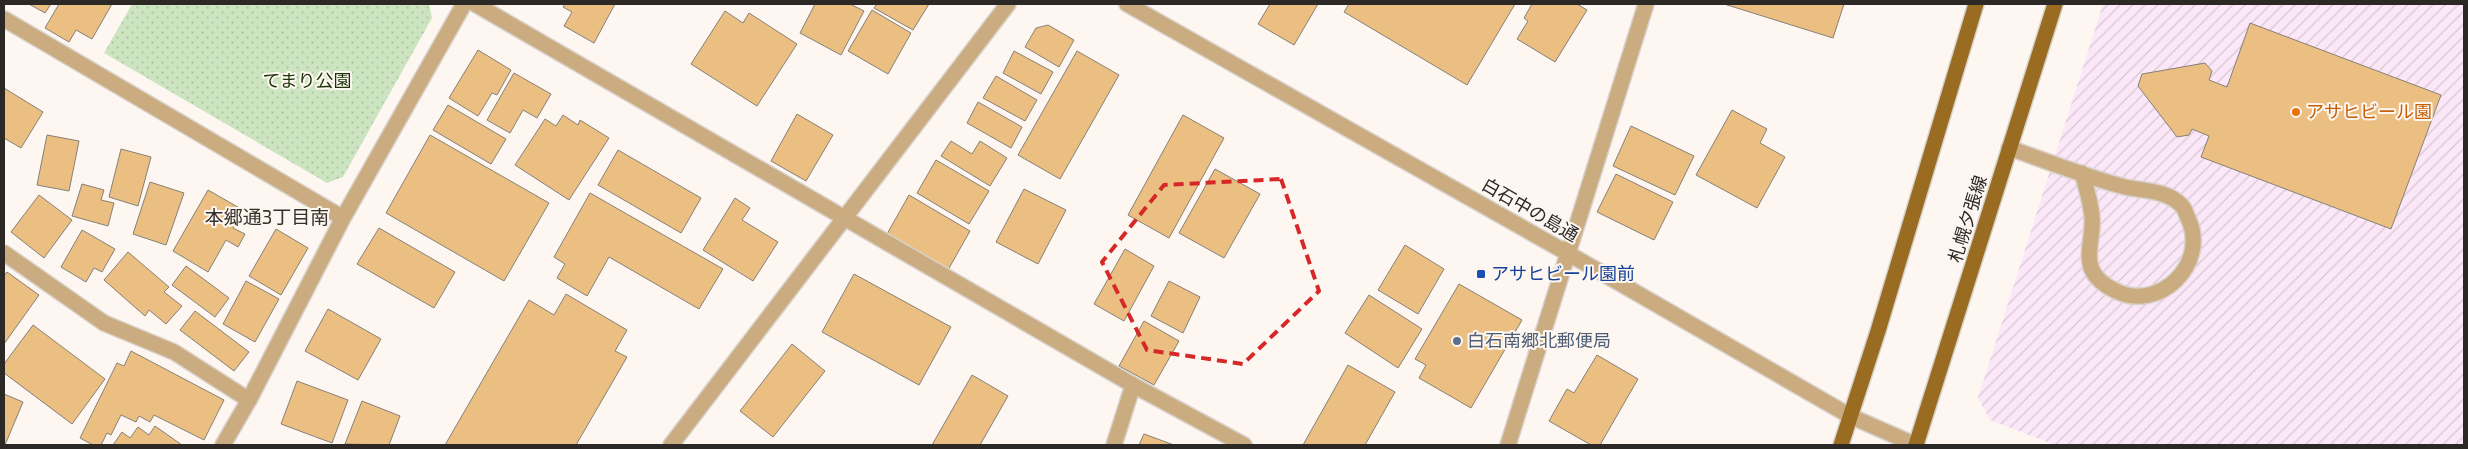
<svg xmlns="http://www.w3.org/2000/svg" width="2468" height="449" font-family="'Exo 2','Noto Sans JP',sans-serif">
<defs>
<pattern id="industrial-furrows" width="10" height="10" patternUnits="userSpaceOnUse" patternTransform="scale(1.25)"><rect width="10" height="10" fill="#fbe7f7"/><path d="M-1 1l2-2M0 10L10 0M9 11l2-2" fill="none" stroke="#d7c6d4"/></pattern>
<pattern id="park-dots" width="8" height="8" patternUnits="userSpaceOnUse" patternTransform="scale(1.25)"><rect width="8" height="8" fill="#cce5c0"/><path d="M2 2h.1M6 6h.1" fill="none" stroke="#afc4a5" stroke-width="1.8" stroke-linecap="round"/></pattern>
</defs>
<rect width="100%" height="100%" fill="#fef7f1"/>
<!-- industrial -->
<path fill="url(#industrial-furrows)" d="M2103,4H2464V445H2055L1990,420L1978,398Z"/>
<!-- park -->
<path fill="url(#park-dots)" d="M132,4H429L432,18L343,177L327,183L104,53Z"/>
<!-- building -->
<path fill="#ebbf82" stroke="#868078" d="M29,4H51L45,13Z
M59,4H112L92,39L76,30L69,42L45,28Z
M565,4H615L594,43L564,26L572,12L563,7Z
M815,4H850L864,11L841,55L800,33Z
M877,4H929L913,30L874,8Z
M1270,4H1318L1294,45L1258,24Z
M1349,4H1515L1467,85L1344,12Z
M1532,4H1577L1587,10L1555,62L1517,39L1528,21L1524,18Z
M1724,4H1844L1833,38Z
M872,10L911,33L888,74L848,51Z
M725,11L743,23L749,13L797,44L757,106L691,64Z
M2250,23L2441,95L2391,229L2201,157L2209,136L2192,129L2189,135L2177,137L2138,86L2142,74L2205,63L2212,71L2209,80L2227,87Z
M1048,25L1074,40L1059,67L1025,47L1036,28Z
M478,50L511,70L497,95L492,93L478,116L449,98Z
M1014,51L1053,72L1041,94L1003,73Z
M1077,51L1119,75L1060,179L1018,155Z
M514,73L551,94L537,118L523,110L510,133L487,120Z
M996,76L1037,100L1025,121L983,98Z
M4,88L43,112L21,148L4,138Z
M978,102L1022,127L1011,148L967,123Z
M448,105L506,139L491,164L433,130Z
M1732,110L1767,129L1760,143L1785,157L1757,208L1696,175Z
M797,114L833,135L806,181L771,161Z
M563,115L578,125L580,120L609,138L569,200L515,165L545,119L556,126Z
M1183,115L1224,138L1169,238L1128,215Z
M1631,126L1694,156L1675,195L1613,166Z
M47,135L79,141L69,191L37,185Z
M430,135L549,203L504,281L386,213Z
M951,141L972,154L980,141L1007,158L990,186L941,156Z
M121,149L151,157L138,206L109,197Z
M618,150L701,198L681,233L598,185Z
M936,160L989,191L969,224L917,193Z
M1215,169L1260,194L1224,258L1179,233Z
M1616,174L1673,202L1654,240L1597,212Z
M150,182L184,193L166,245L133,234Z
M82,184L104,190L101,200L114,203L108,226L72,216Z
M1024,189L1066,210L1038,264L996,242Z
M208,190L243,210L233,228L245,234L238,247L226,240L208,272L173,251Z
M590,193L723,269L699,309L609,257L587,296L557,278L565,264L554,257Z
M39,195L72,220L44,258L11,232Z
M909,195L970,231L948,270L887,234Z
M735,198L750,208L742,220L778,242L753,281L703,250Z
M379,228L455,272L434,308L357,264Z
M276,229L308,248L281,295L249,276Z
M82,230L115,249L102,272L94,268L86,282L61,267Z
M1405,245L1444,269L1418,314L1378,290Z
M1125,249L1154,266L1124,321L1094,304Z
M128,252L169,287L164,292L182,306L166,324L149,310L145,316L104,280Z
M186,266L229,298L215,317L172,285Z
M7,272L39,295L4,344V276Z
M854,274L951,327L919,385L822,332Z
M246,281L279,299L255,342L223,324Z
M1169,281L1200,297L1183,333L1151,316Z
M1459,284L1522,320L1471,408L1419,378L1426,365L1415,359Z
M566,294L627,330L615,351L627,357L576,445H445L529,300L554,315Z
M1369,295L1422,329L1398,368L1345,333Z
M328,309L381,339L358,380L305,351Z
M195,311L249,352L234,371L180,330Z
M1144,321L1179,341L1154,385L1119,366Z
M33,325L105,379L72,424L4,373V364Z
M792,344L825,371L773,437L740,411Z
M131,351L224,400L204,440L154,415L150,422L139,416L136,422L121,415L111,435L107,433L101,445H93L80,438L117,363L124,366Z
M1597,355L1638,379L1600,445H1591L1549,421L1567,389L1574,393Z
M1348,365L1395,392L1365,445H1303Z
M972,375L1008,396L980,445H932Z
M297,381L348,400L332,443L281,424Z
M4,394L23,402L5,445H4Z
M362,401L400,416L389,445L345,444Z
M155,426L182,445H113L122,432L130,438L138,427L149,435Z
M1144,434L1174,445H1139Z"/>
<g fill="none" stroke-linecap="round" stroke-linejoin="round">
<defs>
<path id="service" d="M2009,148C2047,161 2086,177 2125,187C2143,191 2167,190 2181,205C2185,208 2186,214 2188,218C2210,264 2158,314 2114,290C2106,286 2096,279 2092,270C2085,254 2094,234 2092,217C2091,203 2086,187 2082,173
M4,253L104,323L174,352L249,400"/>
<path id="minor" d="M475,4L1133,385L1244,445
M4,19L343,218
M223,445L249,400L343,218L464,4
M671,445L1008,4
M1114,445L1133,385
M1508,445L1646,4"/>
<path id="tertiary" d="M1127,4L1569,254L1850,416L1916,445"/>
<path id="primary" d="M1841,445L1878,331L1976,4
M1916,445L2055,4"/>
</defs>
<!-- service casing -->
<use href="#service" stroke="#d8d2cc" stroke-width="18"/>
<!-- minor casing -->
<use href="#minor" stroke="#d8d2cc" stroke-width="18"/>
<!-- tertiary casing -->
<use href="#tertiary" stroke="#d8d2cc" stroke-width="18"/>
<!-- primary casing -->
<use href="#primary" stroke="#d8d2cc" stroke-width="18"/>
<!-- service -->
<use href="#service" stroke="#cbab80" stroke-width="15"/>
<!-- minor -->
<use href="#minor" stroke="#cbab80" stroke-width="15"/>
<!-- tertiary -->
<use href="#tertiary" stroke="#cbab80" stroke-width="15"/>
<!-- primary -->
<use href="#primary" stroke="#996c22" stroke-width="15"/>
</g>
<!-- marked area -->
<path fill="none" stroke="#d62828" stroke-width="4" stroke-dasharray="10 6" stroke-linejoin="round" d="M1281,179L1319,291L1243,364L1147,350L1102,262L1164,185Z"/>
<!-- markers -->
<circle fill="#e8710a" stroke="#fef7f1" stroke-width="2" cx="2296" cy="112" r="5"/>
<rect fill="#1a4fb4" stroke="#fef7f1" stroke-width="2" x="1476" y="269" width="10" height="10" rx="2.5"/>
<circle fill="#5c6f8a" stroke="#fef7f1" stroke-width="2" cx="1457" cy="341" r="5"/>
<g text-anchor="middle" stroke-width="4" stroke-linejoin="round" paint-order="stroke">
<!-- park labels -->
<g font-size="18" fill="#1a3307" stroke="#fef7f1">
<text x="307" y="87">てまり公園</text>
</g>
<!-- food labels -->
<g font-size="18" fill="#c56008" stroke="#fef7f1" text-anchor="start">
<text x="2306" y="118">アサヒビール園</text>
</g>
<!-- street labels -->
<g font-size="18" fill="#2c2826" stroke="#fef7f1">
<text transform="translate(1530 210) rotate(30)" y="6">白石中の島通</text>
<text transform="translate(1968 219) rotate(-73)" y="6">札幌夕張線</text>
</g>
<!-- transit labels -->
<g font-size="18" fill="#164399" stroke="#fef7f1" text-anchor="start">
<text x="1491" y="280">アサヒビール園前</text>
</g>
<!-- service labels -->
<g font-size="18" fill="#4e5e75" stroke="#fef7f1" text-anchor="start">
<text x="1467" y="347">白石南郷北郵便局</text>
</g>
<!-- neighbourhood labels -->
<g font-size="19" fill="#362f2a" stroke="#fef7f1">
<text x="267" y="224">本郷通3丁目南</text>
</g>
</g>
<!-- border -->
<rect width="2468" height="449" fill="none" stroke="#2c2826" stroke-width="10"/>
</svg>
